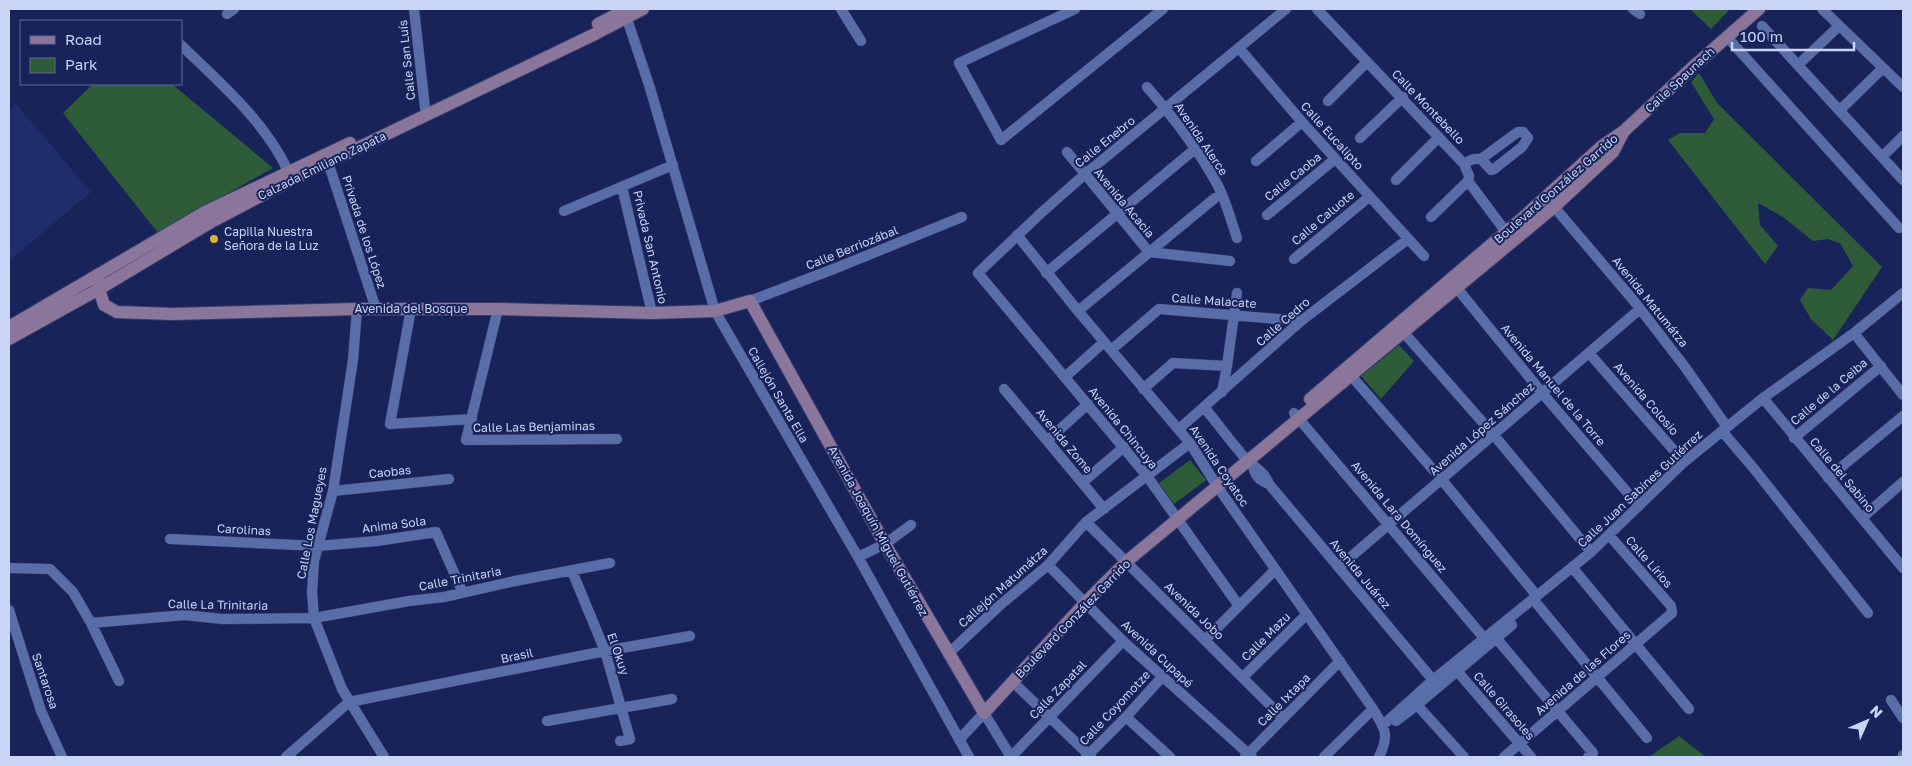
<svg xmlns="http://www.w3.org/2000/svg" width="1912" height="766" font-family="'Golos Text',sans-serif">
<rect width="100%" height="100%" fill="#172359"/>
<!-- built -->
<path fill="#1f2e6a" d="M16,104L91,192L9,261V110Z"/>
<!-- green -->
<path fill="#2e5c38" d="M1690,9H1730L1711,29Z
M1699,73L1717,103L1882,267L1833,340L1811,319L1800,300L1808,288L1831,290L1853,266L1840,243L1828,239L1813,241L1783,217L1758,203L1760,225L1778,246L1765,264L1668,140L1680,133H1705L1714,119L1691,82Z
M93,84H172L273,168L158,233L63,113Z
M1399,345L1414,361L1381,399L1361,376Z
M1190,460L1206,480L1174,504L1159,483Z
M1679,736L1706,757H1649Z"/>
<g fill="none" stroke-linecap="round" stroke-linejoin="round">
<defs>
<path id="street" d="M414,9L425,108
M841,9L861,41
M1075,9L959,63L1001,140L1163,9
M1317,9L1464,164L1469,176L1468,181L1506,232
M1633,9L1640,14
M1822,9L1903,87
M227,14L234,9
M627,19L650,88L715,311L858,557L969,757
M1762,26L1903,180
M1727,37L1899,228
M181,45C220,83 265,121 288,171
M1239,48L1302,122L1424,256
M1798,65L1839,26
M1147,87C1173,117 1198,149 1217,184C1226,200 1231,221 1237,238
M1328,101L1367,62
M1840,110L1883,68
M1360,138L1403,97
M1067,152L1149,252L1230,261
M1882,157L1903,136
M1256,161L1302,122
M328,162L376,309
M1464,164C1470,160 1474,158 1481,159L1518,132H1523L1528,138L1522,147L1494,169L1491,170L1481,159
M1396,180L1439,137
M622,187L652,313
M1550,202L1634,301L1685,367L1727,427
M564,211L673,165
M1267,215L1335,159
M1431,217L1468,181
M1017,235L1078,311L1190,443L1217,486L1373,709C1385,729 1390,734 1379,757
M1294,259L1369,197
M1046,273L1195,149
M1452,282L1543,394L1639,506
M750,301L836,268L962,217
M357,309L353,360L333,491L314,561L312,592L314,618L342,689L384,757
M411,309L390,424L472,419
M498,309L466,440L617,439
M1078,311L1215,198
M1398,326L1493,434L1591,552
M1854,333L1903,395
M1111,350L1159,309L1301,321
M1589,353L1684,462
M1347,371L1442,480L1537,596
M1065,377L1104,342
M1004,389L1104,509
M1143,389L1173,363L1227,366
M1222,392L1227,366L1237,293
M1763,398L1903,568
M1204,407C1218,424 1231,442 1245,458C1254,467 1264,471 1269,484L1433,680
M1294,413L1484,638
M1179,429L1301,321L1408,239
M1722,431L1755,470L1868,613
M1794,438L1881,366
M1048,440L1088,404
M1253,467C1256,477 1259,480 1269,484
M1828,478L1903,416
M1083,482L1124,447
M333,491L449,479
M1862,518L1903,482
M1086,522L1283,718
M170,539L318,546L377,541L436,532L463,593
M858,557L885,544L911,525
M1048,565L1123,641L1252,757
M1339,567L1640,309
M1572,567L1689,709
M9,568L50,569L73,592L91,623L119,681
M572,571L605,651L630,739L620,741
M1533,599L1647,738
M1239,606L1147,476L978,273L1041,213L1084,175L1286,9
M9,610L41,711L62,757
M91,623L185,615L222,619L314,618L409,601L444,597L515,581L610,563
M1496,638L1593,753L1588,757
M1205,640L1275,570
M948,654L999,606L1048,565L1086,522L1190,443
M1457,671L1531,757
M1243,677L1307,614
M1013,682L1091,757
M1891,700L1903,718
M1417,705L1464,757
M1126,717L1170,757
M547,721L672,699
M1396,721L1417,705L1512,625
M1383,725L1433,680L1591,552L1684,462L1763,398L1854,333L1903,293
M959,740L984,713L1011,757
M286,757L349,702L605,651L690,636
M1011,757L1123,641
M1086,757L1126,717L1162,677
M1245,757L1340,661
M1324,757L1373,709
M1504,757L1672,613L1671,606L1609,535
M1903,757V755"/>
<path id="secondary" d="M598,24L627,9
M97,275L99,289L104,305L117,312L173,314L357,309H498L652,313L715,311L750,301L885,544L984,713L1085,603L1126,562L1554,207L1613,152L1624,131
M9,327L205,212L350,143
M9,339L99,289L211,222L291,180L595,34L643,9
M1310,399L1527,214L1602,146L1624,131L1694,66L1759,9"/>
</defs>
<!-- street casing -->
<use href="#street" stroke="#383d6d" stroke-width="11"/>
<!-- secondary casing -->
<use href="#secondary" stroke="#383d6d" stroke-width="14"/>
<!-- street -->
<use href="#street" stroke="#596da9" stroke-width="10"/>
<!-- secondary -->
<use href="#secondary" stroke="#8a769b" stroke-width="12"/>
</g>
<!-- markers -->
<circle fill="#dcb233" stroke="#172359" stroke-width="2" cx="214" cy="239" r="5"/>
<g text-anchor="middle" stroke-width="4" stroke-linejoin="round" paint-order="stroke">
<!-- street labels -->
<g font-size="12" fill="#c9d5f7" stroke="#172359">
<text transform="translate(407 60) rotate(-96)" y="4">Calle San Luís</text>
<text transform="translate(1680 80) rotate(-43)" y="4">Calle Spaunach</text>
<text transform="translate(1428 107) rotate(46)" y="4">Calle Montebello</text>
<text transform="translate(1332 136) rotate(48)" y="4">Calle Eucalipto</text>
<text transform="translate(1201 139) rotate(56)" y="4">Avenida Alerce</text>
<text transform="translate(1105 142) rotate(-39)" y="4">Calle Enebro</text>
<text transform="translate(322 166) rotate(-26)" y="4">Calzada Emiliano Zapata</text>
<text transform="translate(1293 177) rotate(-39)" y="4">Calle Caoba</text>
<text transform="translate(1556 189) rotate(-41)" y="4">Boulevard González Garrido</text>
<text transform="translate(1124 203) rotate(50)" y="4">Avenida Acacia</text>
<text transform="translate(1323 218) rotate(-40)" y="4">Calle Caluote</text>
<text transform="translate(364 232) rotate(72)" y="4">Privada de los López</text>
<text transform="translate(650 247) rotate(77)" y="4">Privada San Antonio</text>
<text transform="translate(852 248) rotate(-22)" y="4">Calle Berriozábal</text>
<text transform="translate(1214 301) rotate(4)" y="4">Calle Malacate</text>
<text transform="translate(1650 302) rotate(51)" y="4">Avenida Matumátza</text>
<text x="411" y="313">Avenida del Bosque</text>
<text transform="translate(1283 322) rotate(-41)" y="4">Calle Cedro</text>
<text transform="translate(1553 385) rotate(50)" y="4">Avenida Manuel de la Torre</text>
<text transform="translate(1829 392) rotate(-40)" y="4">Calle de la Ceiba</text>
<text transform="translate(778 395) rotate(60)" y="4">Callejón Santa Ella</text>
<text transform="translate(1646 399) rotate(49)" y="4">Avenida Colosio</text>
<text transform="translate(534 427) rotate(-1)" y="4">Calle Las Benjaminas</text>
<text transform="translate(1123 428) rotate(51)" y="4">Avenida Chincuya</text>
<text transform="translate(1482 429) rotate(-41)" y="4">Avenida López Sánchez</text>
<text transform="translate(1064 441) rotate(50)" y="4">Avenida Zome</text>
<text transform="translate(1219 466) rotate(56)" y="4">Avenida Coyatoc</text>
<text transform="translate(390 472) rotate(-6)" y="4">Caobas</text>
<text transform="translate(1842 475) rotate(50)" y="4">Calle del Sabino</text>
<text transform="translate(1640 489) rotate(-43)" y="4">Calle Juan Sabines Gutiérrez</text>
<text transform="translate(1399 517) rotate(50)" y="4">Avenida Lara Domínguez</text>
<text transform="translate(312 523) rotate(-79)" y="4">Calle Los Magueyes</text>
<text transform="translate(394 525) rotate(-7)" y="4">Anima Sola</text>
<text transform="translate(244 530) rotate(3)" y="4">Carolinas</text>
<text transform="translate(878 531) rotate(61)" y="4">Avenida Joaquín Miguel Gutiérrez</text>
<text transform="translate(1649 562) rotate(49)" y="4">Calle Lírios</text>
<text transform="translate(1360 574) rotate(50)" y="4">Avenida Juárez</text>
<text transform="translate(460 579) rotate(-11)" y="4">Calle Trinitaria</text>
<text transform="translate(1003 587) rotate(-42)" y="4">Callejón Matumátza</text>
<text transform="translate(218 605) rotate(1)" y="4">Calle La Trinitaria</text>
<text transform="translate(1194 611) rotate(44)" y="4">Avenida Jobo</text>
<text transform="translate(1073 619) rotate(-46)" y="4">Boulevard González Garrido</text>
<text transform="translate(1266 637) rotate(-45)" y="4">Calle Mazu</text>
<text transform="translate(618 654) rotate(71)" y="4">El Okuy</text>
<text transform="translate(1157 654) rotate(43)" y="4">Avenida Cupapé</text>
<text transform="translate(517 656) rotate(-12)" y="4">Brasil</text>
<text transform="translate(1583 673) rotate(-41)" y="4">Avenida de las Flores</text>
<text transform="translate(45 681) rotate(71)" y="4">Santarosa</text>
<text transform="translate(1058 690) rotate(-46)" y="4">Calle Zapatal</text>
<text transform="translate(1284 700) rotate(-45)" y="4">Calle Ixtapa</text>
<text transform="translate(1504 706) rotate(49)" y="4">Calle Girasoles</text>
<text transform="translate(1115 708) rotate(-47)" y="4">Calle Coyomotze</text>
</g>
<!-- poi labels -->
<g font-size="12" fill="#c9d5f7" stroke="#172359" text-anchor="start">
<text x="224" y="236">Capilla Nuestra<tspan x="224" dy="14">Señora de la Luz</tspan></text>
</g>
</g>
<!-- border -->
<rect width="1912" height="766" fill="none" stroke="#c9d5f7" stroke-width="20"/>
<!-- legend -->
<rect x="20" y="20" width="162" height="65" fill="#172359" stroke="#5e6a98"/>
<rect x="30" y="36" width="25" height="8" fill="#8a769b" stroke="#5e6a98"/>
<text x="65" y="45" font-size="15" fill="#c9d5f7">Road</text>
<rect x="30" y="58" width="25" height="15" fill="#2e5c38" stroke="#5e6a98"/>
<text x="65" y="70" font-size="15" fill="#c9d5f7">Park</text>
<!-- north arrow -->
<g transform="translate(1867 721) rotate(45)" stroke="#172359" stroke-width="4" paint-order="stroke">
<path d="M0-4L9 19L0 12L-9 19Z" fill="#c9d5f7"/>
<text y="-8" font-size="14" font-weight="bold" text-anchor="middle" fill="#c9d5f7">N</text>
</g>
<!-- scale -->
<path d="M1732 42v8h122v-8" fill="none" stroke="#c9d5f7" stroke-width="2.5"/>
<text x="1740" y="42" font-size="15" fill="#c9d5f7" stroke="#172359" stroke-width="4" paint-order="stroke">100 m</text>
</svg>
